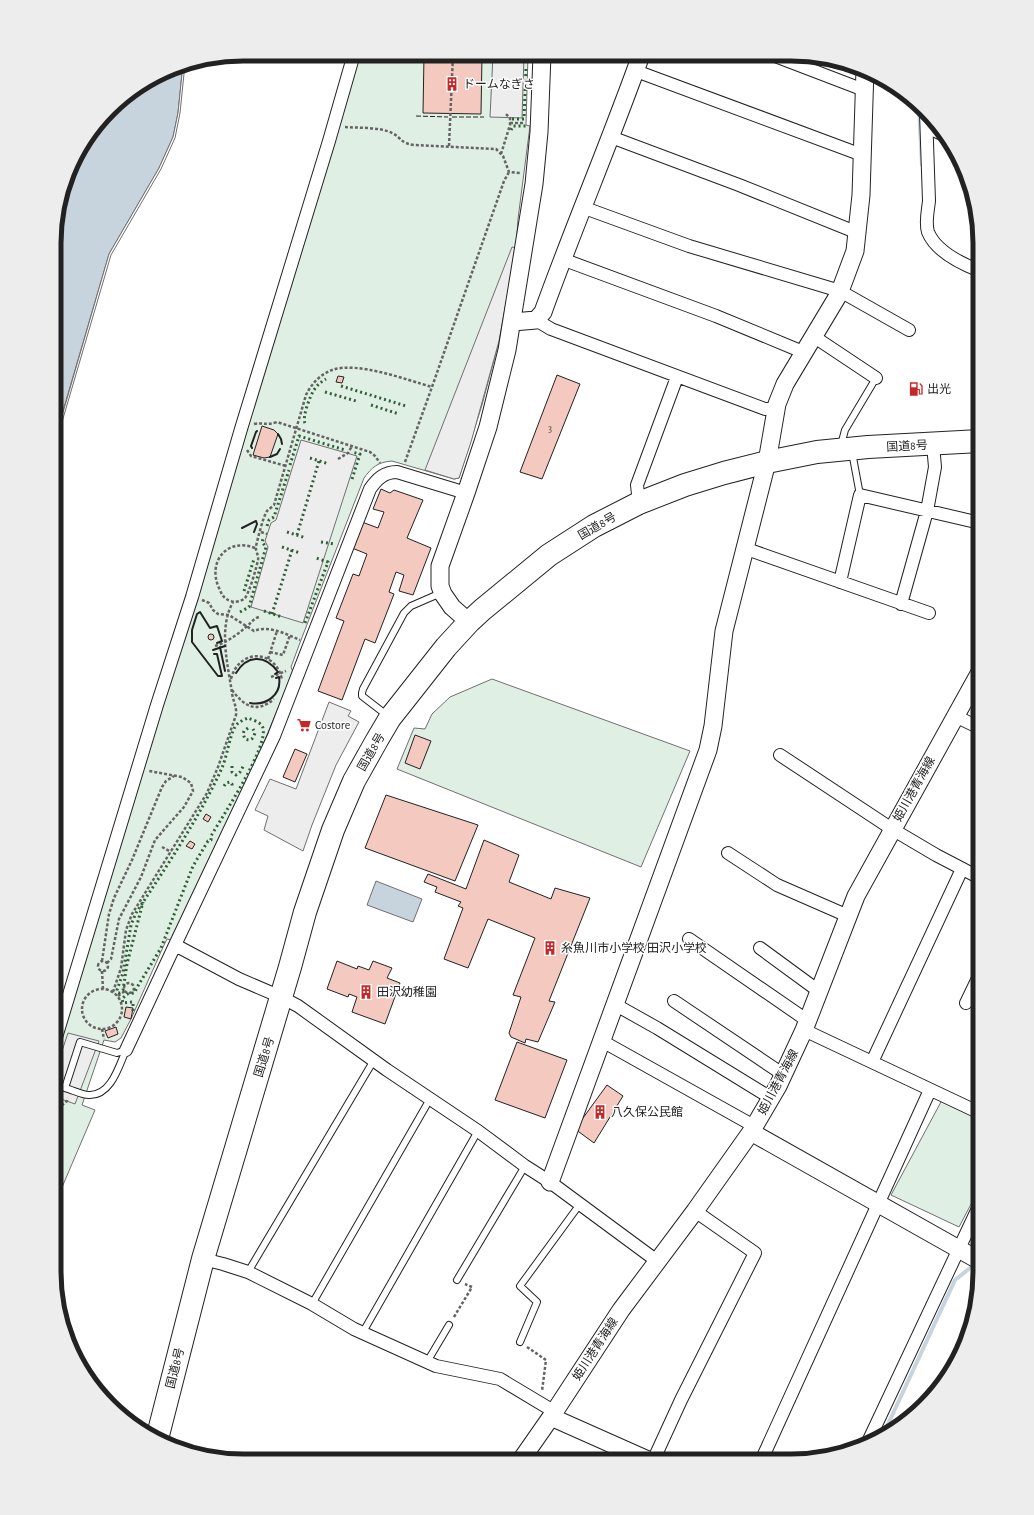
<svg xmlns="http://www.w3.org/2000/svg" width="1034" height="1515" font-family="'Alegreya Sans','Noto Sans JP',sans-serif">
<rect width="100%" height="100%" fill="#fff"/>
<!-- green -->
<path fill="#e0efe3" stroke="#6f6f6f" d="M358,54L528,55L526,125L530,126L518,219L516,248L499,341L482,405L459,478L454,479L392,461C378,462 372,467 364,478L301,640L291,667L293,672L252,771L171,940L167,939L164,945L131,1019L121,1038L115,1042L104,1040L82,1105L95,1110L60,1192L54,1211V1058L319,193Z
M492,679L690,751L641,867L397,769L414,728L425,729L432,714L450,697Z
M942,1100L980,1119V1187L959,1227L891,1195Z"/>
<!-- parking -->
<path fill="#ededed" stroke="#6f6f6f" d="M493,55H524L522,118L490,117Z
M512,247L516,248L499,341L471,442L459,478L454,479L425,470Z
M301,440L357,456L303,623L251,607L268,547L265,541L271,523L276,520Z
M329,702L351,711L348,716L359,722L336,765L312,825L303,851L264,830L268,816L255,810L270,779L296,789Z
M68,1033L99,1041L75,1104L61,1099L62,1094L54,1091V1075Z"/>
<!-- water -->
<path fill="#c7d3dd" stroke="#6f6f6f" d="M183,64L178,113L173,137L159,168L109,254L55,438L56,218L79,149L119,101Z
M376,881L422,899L413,922L367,905Z"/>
<!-- pier -->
<path fill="#fff" stroke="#6f6f6f" d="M183,64H185L180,113L175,138L161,169L111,255L57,439L55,440L109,254L159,168L173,137L178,113Z"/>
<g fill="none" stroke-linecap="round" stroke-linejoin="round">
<!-- stream -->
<path stroke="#c7d3dd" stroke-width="4" d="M919,106L922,165
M883,1435L955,1280L970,1268"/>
</g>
<!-- building -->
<path fill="#f3c9c0" stroke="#222" d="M424,55H482L481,114L423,113Z
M557,375L580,384L542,479L520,472Z
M338,376L344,377L342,383L336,382Z
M262,426L274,430L278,434L270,457L264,458L253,455Z
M381,489L390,493L394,490L423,500L407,538L431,548L413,595L399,591L404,575L396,572L389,592L394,594L375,643L365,639L342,700L318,691L344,621L336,618L353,574L359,576L367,554L352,548L362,522L378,528L384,512L373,509Z
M208 637a3 3 0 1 1 6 0a3 3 0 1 1-6 0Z
M415,735L431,741L420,769L405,763Z
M295,749L307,754L295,782L283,777Z
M386,795L478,825L455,881L365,848Z
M206,814L211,817L208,822L203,819Z
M484,840L519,855L509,882L551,899L555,888L590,898L549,1001L555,1002L538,1042L526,1039L525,1043L511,1037L509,1033L521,997L513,995L535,938L488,919L468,968L444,959L463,908L458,906L461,902L435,892L437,887L424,882L428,874L466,889Z
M190,841L195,844L192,849L186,846Z
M337,961L357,969L358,966L369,970L373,961L392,968L387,978L400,983L385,1024L352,1012L357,997L349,994L348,997L327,989Z
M126,1007L133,1008L131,1019L124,1017Z
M116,1027L118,1034L108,1038L105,1031Z
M517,1042L567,1060L545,1118L495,1100Z
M607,1085L623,1096L594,1143L575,1129Z"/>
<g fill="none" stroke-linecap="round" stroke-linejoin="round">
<defs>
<path id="lane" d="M926,130L948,140
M841,445L845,430L876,378
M852,452L860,495
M388,716L362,696V693L363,689L404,613L411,606L441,593
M80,1042L117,1053L126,1050C119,1066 111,1096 89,1095C81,1095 73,1090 65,1088Z
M248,1272L374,1060
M457,1280L525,1166
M312,1304L430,1099
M363,1332L478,1131
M520,1342L537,1302L520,1286L580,1204
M427,1362L449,1325"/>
<path id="street" d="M775,56L864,90
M636,71L862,155
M926,113L929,201C928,210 925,223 928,232C936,252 962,264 980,271
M611,137L739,185L858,233
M582,207L689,246L840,291L909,330
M562,259L716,316L803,352
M536,320L551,329L765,409H776
M813,336L876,378
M639,503L637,485L677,377
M744,548L929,613
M840,582L860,495L980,523
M901,604L927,511L935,467L933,445
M955,716L980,728
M780,755L892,829L936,855L980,878
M728,853L777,885L848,916
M689,939L808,1021
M175,945L274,736L370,489C377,479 384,472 397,472L466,493
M760,948L820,992
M674,1001L784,1075
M966,1003L980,974
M616,1005L657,1028L771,1098
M804,1030L980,1113
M602,1041L754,1126
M54,1044L157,705L192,597L241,429L329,141L354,54
M126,1050L175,945L239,979L281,997L298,1006L387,1070L478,1131L525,1166L550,1182L657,1261
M872,1062L962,869
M203,1259L223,1264L248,1272L312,1304L354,1329L436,1366L500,1379L555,1412
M867,1444L980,1204
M653,1461L681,1400L755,1253L695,1211
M761,1461L930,1090"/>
<path id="secondary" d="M513,322L536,320L543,312C574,226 610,142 641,55
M469,622L452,607L443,594L440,586V566L466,493L488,427L507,350L534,184L539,132L542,55
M751,1132L980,1261
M550,1182L708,750L713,726L724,631L767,462L777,404L785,384L839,294L855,251L861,195L865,69
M551,1417L650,1461
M521,1460L551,1417L621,1310L695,1211L751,1132L778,1086L804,1030L856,896L980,672"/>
<path id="highway" d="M157,1439L203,1259L290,967L305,912L333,830L354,781L377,740L390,718L446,647L469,622L482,610L549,555L594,526L639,503L685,485L724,473L767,462L817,452L868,447L980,441"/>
</defs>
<!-- lane casing -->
<use href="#lane" stroke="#222" stroke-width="8"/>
<!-- street casing -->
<use href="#street" stroke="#222" stroke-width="14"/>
<!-- secondary casing -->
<use href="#secondary" stroke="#222" stroke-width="19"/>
<!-- highway casing -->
<use href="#highway" stroke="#222" stroke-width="24"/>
<!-- path -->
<path stroke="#646464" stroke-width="2.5" stroke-dasharray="3 2" stroke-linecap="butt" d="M510,123H525
M345,127C358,128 381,127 392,133C402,138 400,143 414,145L496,149L503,156L509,172L521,173
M449,146L453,55
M501,154L510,125V118L506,114
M254,424C263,422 266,426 277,422L370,452L375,456L380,463
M247,450L251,456L286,466
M338,459L348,453L352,446
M405,462L432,387
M261,532L267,534
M255,548C227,537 207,562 219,588C222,595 224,599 231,601C235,603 242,601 245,598C250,591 256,569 258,560C259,555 255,551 256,546C258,538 263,517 267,511C269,509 272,507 274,505L306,395C311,384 321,374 332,370C357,361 407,380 432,387L504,181L509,172
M202,600L209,603L213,610L218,614L229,615L254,631C269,625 286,634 300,640
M215,646C227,642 237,635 246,627C251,623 253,619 259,617
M270,652L283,655L290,635
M268,659L277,631
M271,677L286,671
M231,679C239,648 276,649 282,680
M232,690C244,706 256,714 274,699
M162,847L171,852
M98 966a5 5 0 1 1 10 0a5 5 0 1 1-10 0Z
M102,961L109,914L114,898L132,860L162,787L166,781L174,776
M107,963L111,959L119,919L141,877L155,840L184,807L193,791L191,783L182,777L149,771
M102,971L103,989
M124 988a5 5 0 1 1 10 0a5 5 0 1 1-10 0Z
M82 1009a20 20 0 1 1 40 0a20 20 0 1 1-40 0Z
M113,992L121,968L126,930L132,914L207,793L218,767L236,715C237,707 233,701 232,693C228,665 218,629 233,602
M118,996L125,991
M102,1029L104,1039
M54,1112L67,1101L68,1098
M454,1317L472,1287L465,1284
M527,1347L546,1360L542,1391"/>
<!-- lane -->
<use href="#lane" stroke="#fff" stroke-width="6"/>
<!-- street -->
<use href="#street" stroke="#fff" stroke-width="12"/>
<!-- secondary -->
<use href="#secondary" stroke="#fff" stroke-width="17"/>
<!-- highway -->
<use href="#highway" stroke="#fff" stroke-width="22"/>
<!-- hedge -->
<path stroke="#2f5e38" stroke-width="3" stroke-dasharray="2 3" stroke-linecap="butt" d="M512,119H524L526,68
M511,130L513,126H526
M341,386L406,406
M325,392L356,401
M371,405L399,414
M305,423C302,417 310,396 314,390C317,385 321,382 326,379
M310,458L329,464
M290,465L299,436L345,450
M352,479L360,454L352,452
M267,526L269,520L274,517L289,470
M287,532L306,538
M297,535L319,461
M321,542L334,544
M282,547L300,553
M244,591L254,559
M264,611L282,617
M240,612L249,607L266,547L262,542L263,539
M272,614L292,550
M305,623L328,562L316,558
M248,728L244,731L243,734L245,739C251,741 253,739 255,733L253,729
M232,766V772L236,775L240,772L244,765
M224,786L226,783L230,782L232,784V787
M133,1011V1002L123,1003L122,999L127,994L134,993L139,984L161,948L193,866L208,841L211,840V836C222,817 268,748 263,728C261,722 253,720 248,718C243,720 238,722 235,727C229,737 227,758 221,770C198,820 166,867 136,913L131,925L123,973L117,990V992L119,993L123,990L127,964L143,902"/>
<!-- fence -->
<path stroke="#222" stroke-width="1" stroke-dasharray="5 2" stroke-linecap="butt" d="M416,116L448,117
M452,117H484"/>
<!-- wall -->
<path stroke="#222" stroke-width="2" d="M278,434L281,439L282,444
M252,448L251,446L256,432L257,431
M270,457L277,454L280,449
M242,528L256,521L257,524L254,532
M220,647L225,671
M213,650L225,646
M214,654H217L222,676H218L192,642V630L197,614L200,612L210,628L217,626L222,641L217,643
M236,673C247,655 265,654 278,672L275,674
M250,703C266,706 282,695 279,677L276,678"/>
</g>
<!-- icons -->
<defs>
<symbol id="building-bare" viewBox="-9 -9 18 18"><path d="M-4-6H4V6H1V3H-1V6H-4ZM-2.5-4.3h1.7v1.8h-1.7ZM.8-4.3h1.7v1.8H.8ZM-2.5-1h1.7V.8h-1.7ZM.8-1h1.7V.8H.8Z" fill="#c62828" stroke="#fff" stroke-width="2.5" paint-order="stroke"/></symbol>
<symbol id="fuel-bare" viewBox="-9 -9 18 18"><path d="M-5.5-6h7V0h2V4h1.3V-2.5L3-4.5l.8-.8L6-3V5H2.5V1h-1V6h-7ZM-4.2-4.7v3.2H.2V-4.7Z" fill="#c62828" stroke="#fff" stroke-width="2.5" paint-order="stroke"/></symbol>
<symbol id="supermarket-bare" viewBox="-9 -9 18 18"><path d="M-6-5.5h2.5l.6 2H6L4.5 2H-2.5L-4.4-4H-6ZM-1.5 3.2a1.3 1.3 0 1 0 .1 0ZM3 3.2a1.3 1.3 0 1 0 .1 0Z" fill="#c62828" stroke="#fff" stroke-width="2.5" paint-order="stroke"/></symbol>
</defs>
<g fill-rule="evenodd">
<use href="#building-bare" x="442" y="74" width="20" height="20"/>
<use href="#fuel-bare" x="906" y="379" width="20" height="20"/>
<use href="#supermarket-bare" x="294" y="715" width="20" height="20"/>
<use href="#building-bare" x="540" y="938" width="20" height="20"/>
<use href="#building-bare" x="356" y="982" width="20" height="20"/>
<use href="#building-bare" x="590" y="1102" width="20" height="20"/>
</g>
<g text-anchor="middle" stroke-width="3" stroke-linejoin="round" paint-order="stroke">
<!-- number labels -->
<g font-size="10" fill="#564c4a">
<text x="550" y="432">3</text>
</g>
<!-- poi labels -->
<g font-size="12" fill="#222" stroke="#fff" text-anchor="start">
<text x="463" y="88">ドームなぎさ</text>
<text x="927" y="393">出光</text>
<text x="315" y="729">Costore</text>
<text x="561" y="952">糸魚川市小学校 田沢小学校</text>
<text x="377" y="996">田沢幼稚園</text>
<text x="611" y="1116">八久保公民館</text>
</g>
<!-- street labels -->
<g font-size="12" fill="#222" stroke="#fff">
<text transform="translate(907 446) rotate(-3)" y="4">国道8号</text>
<text transform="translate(597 526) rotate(-30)" y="4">国道8号</text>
<text transform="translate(371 752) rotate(-60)" y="4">国道8号</text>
<text transform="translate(914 789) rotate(-61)" y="4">姫川港青海線</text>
<text transform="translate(264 1057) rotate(-73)" y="4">国道8号</text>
<text transform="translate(778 1082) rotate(-62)" y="4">姫川港青海線</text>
<text transform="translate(595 1349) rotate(-57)" y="4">姫川港青海線</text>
<text transform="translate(175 1368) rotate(-76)" y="4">国道8号</text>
</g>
</g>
<!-- crop -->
<path d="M0 0H1034V1515H0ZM243 61H791A182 182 0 0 1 973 243V1272A182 182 0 0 1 791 1454H243A182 182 0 0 1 61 1272V243A182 182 0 0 1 243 61Z" fill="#ededed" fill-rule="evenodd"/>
<path fill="none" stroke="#222" stroke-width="5" d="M243 61H791A182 182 0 0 1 973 243V1272A182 182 0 0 1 791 1454H243A182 182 0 0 1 61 1272V243A182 182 0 0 1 243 61Z"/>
</svg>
